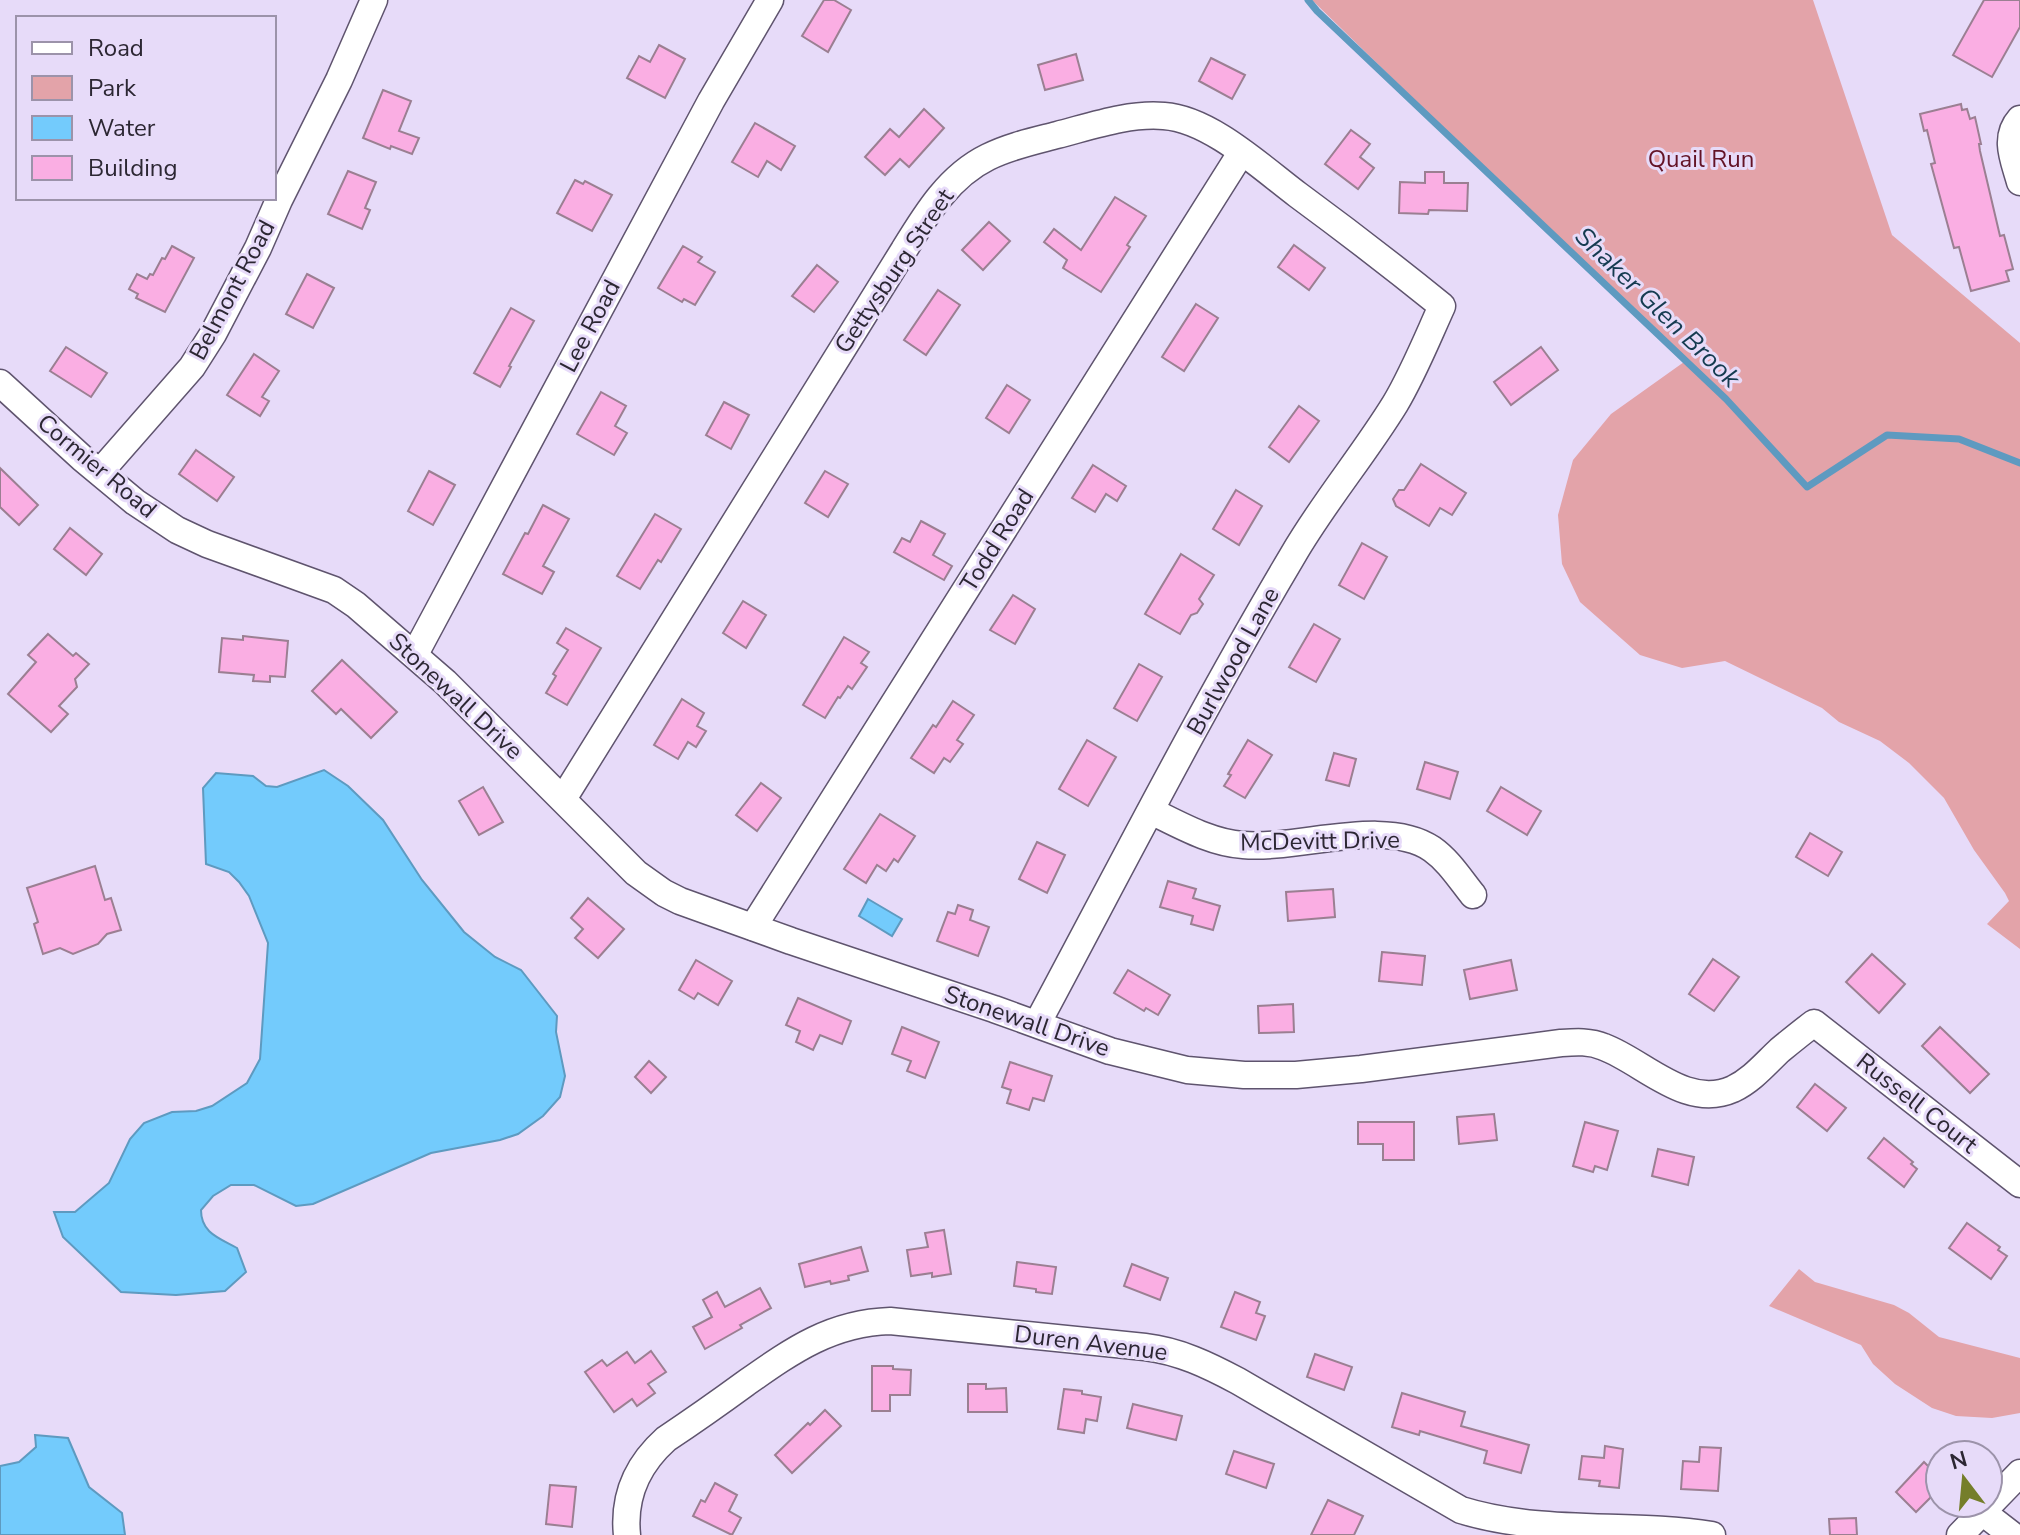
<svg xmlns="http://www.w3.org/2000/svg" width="2020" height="1535" font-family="'Nunito Sans',sans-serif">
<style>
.green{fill:#e3a3a9}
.water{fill:#73cbfc;stroke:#5e9ac0;stroke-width:2}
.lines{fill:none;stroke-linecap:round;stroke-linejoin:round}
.stream{stroke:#5e9ac0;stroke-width:7}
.building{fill:#faaee3;stroke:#9b7f92;stroke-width:2}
.minor-casing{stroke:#5f546e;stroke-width:29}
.minor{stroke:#fff;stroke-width:26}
.labels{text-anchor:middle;stroke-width:6;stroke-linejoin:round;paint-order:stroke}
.park-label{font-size:24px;fill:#631326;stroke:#e7dbf9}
.street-label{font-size:24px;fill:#2c2733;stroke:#e7dbf9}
.water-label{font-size:26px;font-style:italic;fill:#153b50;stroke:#e7dbf9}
</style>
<rect width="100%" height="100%" fill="#e7dbf9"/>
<g class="green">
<path d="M1312 0H1813L1892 235 2020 343V949L1987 924 2009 901 2005 893 1974 850 1944 798 1909 763 1880 741 1839 722 1822 708 1725 661 1682 668 1640 655 1580 602 1562 564 1558 515 1573 460 1611 414 1684 362Z"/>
<path d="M1799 1269 1815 1282 1894 1305 1909 1313 1939 1337 2020 1358V1413L1992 1418 1956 1416 1932 1408 1895 1384 1873 1364 1861 1345 1769 1306Z"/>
</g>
<g class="water">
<path d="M324 770 348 786 383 820 422 880 464 932 495 957 521 970 557 1016 556 1032 565 1076 560 1097 543 1116 518 1134 500 1140 431 1153 313 1204 296 1206 254 1185H231L213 1196 201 1210C201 1233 219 1238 237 1248L246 1272 225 1291 176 1295 121 1292 63 1237 54 1212H75L109 1183 130 1139 144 1123 172 1112 196 1111 212 1106 247 1083 260 1059 268 943 249 896 239 882 229 872 206 864 203 788 216 773 253 776 266 786 277 787Z"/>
<path d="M868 899 902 919 892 936 859 916Z"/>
<path d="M35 1435 68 1438 89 1487 122 1513 125 1535H0V1466L19 1462 36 1447Z"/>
</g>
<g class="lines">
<path class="stream" d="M1308 0 1317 11 1726 399 1807 487 1887 435 1959 439 2020 463"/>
</g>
<g class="building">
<path d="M824 0H834L851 10 828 52 802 36Z"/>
<path d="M1984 0H2020V27L1992 77 1953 55Z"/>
<path d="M659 45 685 59 665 98 627 78 639 56 650 62Z"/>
<path d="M1076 54 1083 80 1045 90 1038 65Z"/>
<path d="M1211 58 1245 75 1232 99 1199 81Z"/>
<path d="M383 90 411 101 399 131 419 138 412 154 391 146 390 149 363 138Z"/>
<path d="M1961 104 1962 110 1967 109 1970 119 1975 117 1981 144H1979L1980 151 2000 236 2004 235 2013 269 2006 271 2009 281 1971 291 1959 247 1954 248 1931 164 1935 163 1927 130 1924 131 1920 114Z"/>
<path d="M924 109 944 128 909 167 900 159 885 175 865 157 890 129 899 137Z"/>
<path d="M755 123 795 146 781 170 767 161 758 177 732 162Z"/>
<path d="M1351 130 1370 144 1360 157 1374 168 1358 189 1325 164Z"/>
<path d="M348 171 376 182 365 208 370 210 362 229 328 214Z"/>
<path d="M1425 172H1444V183H1468L1467 211 1429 210 1428 214 1399 213 1400 182 1425 183Z"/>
<path d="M575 180 583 184 585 181 612 195 592 231 557 213Z"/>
<path d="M1115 197 1146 216 1127 245 1130 247 1101 292 1063 268 1067 260 1044 242 1054 229 1081 250Z"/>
<path d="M989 222 1010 241 983 270 962 250Z"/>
<path d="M1294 245 1325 268 1309 290 1278 267Z"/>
<path d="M172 246 194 258 165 312 136 298 138 294 129 289 137 274 147 279 150 274 153 275 162 258 165 259Z"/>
<path d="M683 246 702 257 698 262 715 272 695 305 684 299 682 302 658 288Z"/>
<path d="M817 265 838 282 814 312 792 296Z"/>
<path d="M307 274 334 288 313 328 286 314Z"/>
<path d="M938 290 960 305 926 355 904 340Z"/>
<path d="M1196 304 1218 318 1184 371 1162 357Z"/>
<path d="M511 308 534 321 509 366 511 367 500 387 474 373Z"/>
<path d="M66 347 107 373 91 397 50 371Z"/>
<path d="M1541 347 1558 370 1511 405 1494 382Z"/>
<path d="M254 354 279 371 262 397 269 401 260 416 227 395Z"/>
<path d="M1007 385 1030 400 1009 433 986 418Z"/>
<path d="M601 392 626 406 615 426 627 433 614 455 577 434Z"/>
<path d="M724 402 749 415 731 449 706 435Z"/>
<path d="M1299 406 1319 421 1289 462 1269 447Z"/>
<path d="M196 450 234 477 217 501 179 474Z"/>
<path d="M1421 464 1466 493 1452 515 1440 508 1429 526 1396 506 1393 499 1399 490H1404Z"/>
<path d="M1093 465 1126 486 1117 501 1106 494 1095 512 1072 498Z"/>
<path d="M0 468 38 505 19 525 0 507Z"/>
<path d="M429 471 455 485 433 525 408 511Z"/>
<path d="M825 471 848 484 828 517 805 503Z"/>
<path d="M1236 490 1262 506 1239 545 1213 529Z"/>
<path d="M543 505 569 519 543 566 554 572 542 594 503 574 525 533 528 534Z"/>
<path d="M655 514 681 529 661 562 658 560 640 589 617 576Z"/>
<path d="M921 521 945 534 933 555 952 566 944 580 894 552 902 538 910 542Z"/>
<path d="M70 528 102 554 86 575 54 549Z"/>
<path d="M1362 543 1387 557 1364 599 1339 585Z"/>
<path d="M1181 554 1214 575 1199 599 1203 604 1197 613 1191 615 1180 634 1145 614Z"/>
<path d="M1013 595 1035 609 1015 644 990 630Z"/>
<path d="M743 601 766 615 746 648 723 633Z"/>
<path d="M1314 624 1340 639 1316 682 1289 667Z"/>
<path d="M566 628 601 648 567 705 546 693 556 676 553 674 568 650 557 643Z"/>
<path d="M48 634 73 656 76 653 89 664 75 679 77 687 59 706 68 714 51 732 8 694 36 662 28 655Z"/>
<path d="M243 636 288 641 285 677 270 676V682L253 681 254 675 219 672 222 638 243 640Z"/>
<path d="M844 637 869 652 861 663 867 667 852 689 848 686 840 698 838 697 825 718 803 705Z"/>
<path d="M342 660 397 712 371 738 341 709 336 714 312 691Z"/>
<path d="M1139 664 1162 677 1137 721 1114 708Z"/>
<path d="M682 699 704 713 697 726 706 731 696 747 688 742 678 759 654 745Z"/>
<path d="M953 701 974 715 957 740 963 744 950 762 944 758 934 773 911 758 933 725 936 727Z"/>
<path d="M1087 740 1116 757 1088 806 1059 789Z"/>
<path d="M1248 740 1272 755 1245 798 1224 786 1231 775 1228 774Z"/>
<path d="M1334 753 1356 759 1349 786 1326 780Z"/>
<path d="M1425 762 1458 772 1450 799 1417 789Z"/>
<path d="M761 783 781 798 757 831 736 815Z"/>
<path d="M483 787 503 822 479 835 459 801Z"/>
<path d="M1501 787 1541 811 1527 835 1487 811Z"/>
<path d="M880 814 915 836 898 862 894 859 886 871 877 865 866 883 844 869Z"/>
<path d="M1810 833 1842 852 1828 876 1796 857Z"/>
<path d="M1037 842 1065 855 1047 893 1019 879Z"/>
<path d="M95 866 105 900 111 898 121 930 107 934 98 944 73 954 60 948 43 954 34 924 38 922 27 888Z"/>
<path d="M1168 881 1196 889 1193 898 1220 906 1213 930 1191 924 1193 916 1160 907Z"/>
<path d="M1333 889 1335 917 1288 921 1286 892Z"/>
<path d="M588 898 624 929 598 958 575 938 583 929 571 918Z"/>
<path d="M958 905 973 910 970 920 989 927 978 956 937 941 948 912 955 914Z"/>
<path d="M1382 952 1425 956 1422 985 1379 981Z"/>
<path d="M1872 954 1905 984 1879 1013 1846 982Z"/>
<path d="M1713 959 1739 977 1714 1011 1689 994Z"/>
<path d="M696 960 732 981 718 1005 698 993 694 999 679 990Z"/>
<path d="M1511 960 1517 990 1470 999 1464 970Z"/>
<path d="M1128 970 1170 995 1158 1015 1146 1008 1144 1011 1114 993Z"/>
<path d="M798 998 851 1021 842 1044 820 1035 813 1050 796 1042 800 1031 786 1025Z"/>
<path d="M1293 1004 1294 1032 1259 1033 1258 1006Z"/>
<path d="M902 1027 939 1042 925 1078 907 1071 911 1061 892 1054Z"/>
<path d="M1940 1027 1989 1074 1970 1093 1922 1046Z"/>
<path d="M649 1061 666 1077 651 1093 635 1077Z"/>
<path d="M1010 1062 1052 1076 1044 1101 1033 1098 1029 1110 1007 1103 1011 1090 1002 1087Z"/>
<path d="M1815 1084 1846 1108 1827 1131 1797 1107Z"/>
<path d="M1494 1114 1497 1140 1459 1144 1457 1117Z"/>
<path d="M1358 1122H1414V1160H1383V1144H1358Z"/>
<path d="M1585 1122 1618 1131 1607 1170 1595 1166 1593 1172 1573 1166Z"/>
<path d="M1884 1138 1913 1162 1911 1164 1917 1169 1904 1187 1868 1158Z"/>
<path d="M1658 1149 1694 1157 1688 1185 1652 1176Z"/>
<path d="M1967 1223 2000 1247 1998 1250 2007 1256 1991 1279 1949 1248Z"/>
<path d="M944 1230 951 1274 932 1277V1273L911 1276 907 1250 928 1247 925 1233Z"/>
<path d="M861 1247 868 1271 848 1276 849 1280 831 1284 830 1281 805 1287 799 1264Z"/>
<path d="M1017 1262 1056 1267 1052 1294 1036 1292V1289L1014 1286Z"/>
<path d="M1132 1264 1168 1278 1160 1300 1124 1286Z"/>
<path d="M760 1288 771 1308 740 1325 742 1328 705 1349 693 1327 712 1317 703 1300 717 1292 725 1307Z"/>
<path d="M1235 1292 1260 1302 1256 1313 1265 1316 1256 1340 1221 1327Z"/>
<path d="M651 1351 666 1372 648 1384 655 1393 637 1406 632 1399 614 1412 585 1372 602 1360 607 1366 627 1352 635 1363Z"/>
<path d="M1315 1354 1352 1367 1344 1390 1307 1377Z"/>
<path d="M872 1366H893V1369L911 1370 910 1395H890V1411H872Z"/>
<path d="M968 1384H986V1389L1006 1388 1007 1412H968Z"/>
<path d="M1064 1389 1082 1391V1394L1101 1397 1097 1421 1086 1419 1084 1433 1058 1429Z"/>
<path d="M1402 1393 1465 1412 1461 1426 1529 1445 1521 1473 1484 1463 1487 1451 1420 1431 1419 1435 1392 1427Z"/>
<path d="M1133 1404 1182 1416 1176 1440 1127 1428Z"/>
<path d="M825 1410 841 1426 792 1473 775 1455 808 1423 810 1425Z"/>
<path d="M1605 1446 1623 1449 1619 1488 1599 1486 1600 1481 1579 1479 1582 1456 1604 1458Z"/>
<path d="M1700 1447 1721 1448 1718 1491 1681 1489 1683 1461 1699 1462Z"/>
<path d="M1234 1451 1274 1464 1266 1488 1226 1474Z"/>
<path d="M1924 1462 1940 1478V1488L1916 1512 1896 1492Z"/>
<path d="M715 1483 737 1495 729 1511 741 1518 732 1535 693 1516 701 1500 705 1502Z"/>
<path d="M550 1485 576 1487 572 1527 546 1524Z"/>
<path d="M1328 1500 1363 1516 1354 1535H1311Z"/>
<path d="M1856 1518 1857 1535H1830L1829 1519Z"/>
</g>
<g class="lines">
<g class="minor-casing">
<g id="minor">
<path d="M2020 119C2003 138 2014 160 2020 182"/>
<path d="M0 383 82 458 135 502 177 530 207 544 334 590 356 605 445 682 636 873 664 893 680 901 791 941 994 1009 1110 1051 1187 1070 1244 1075H1296L1361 1069 1561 1043C1576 1042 1590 1041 1604 1047 1644 1062 1686 1110 1733 1089 1752 1080 1765 1064 1780 1050 1791 1041 1802 1032 1814 1023L2020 1184"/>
<path d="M100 472 192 367 213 334 258 248 279 200 339 80 374 0"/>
<path d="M415 654 711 101 770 0"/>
<path d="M563 799 904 250C926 214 949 176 988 157 1010 146 1034 141 1057 135 1092 126 1128 113 1164 116 1210 119 1262 168 1298 195 1347 231 1395 268 1442 306 1427 339 1413 374 1395 404 1363 456 1323 503 1293 555 1202 708 1121 867 1037 1024"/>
<path d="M1151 811C1180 825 1211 843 1243 845 1298 850 1385 817 1432 849 1449 861 1460 879 1473 895"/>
<path d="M753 927 1241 153"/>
<path d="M1981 1511 2012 1535"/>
<path d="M627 1535C623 1496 637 1465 666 1439 693 1421 720 1402 746 1383 793 1350 831 1323 890 1321L1145 1347C1179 1351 1208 1365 1238 1381L1461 1510C1541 1535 1629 1522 1712 1535"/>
<path d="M1960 1535 2020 1473"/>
</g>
</g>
<use href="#minor" class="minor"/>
</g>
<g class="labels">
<g class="park-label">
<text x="1701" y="167">Quail Run</text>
</g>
<g class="street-label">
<text transform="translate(894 271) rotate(-56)" y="8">Gettysburg Street</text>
<text transform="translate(232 290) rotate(-62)" y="8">Belmont Road</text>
<text transform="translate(590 326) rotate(-62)" y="8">Lee Road</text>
<text transform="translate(97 466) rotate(40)" y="8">Cormier Road</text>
<text transform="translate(997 540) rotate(-58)" y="8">Todd Road</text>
<text transform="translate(1233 661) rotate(-61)" y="8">Burlwood Lane</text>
<text transform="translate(456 696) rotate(43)" y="8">Stonewall Drive</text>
<text transform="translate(1320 841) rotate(-1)" y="8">McDevitt Drive</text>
<text transform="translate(1027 1021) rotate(19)" y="8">Stonewall Drive</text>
<text transform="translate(1917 1103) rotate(38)" y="8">Russell Court</text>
<text transform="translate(1091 1343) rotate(7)" y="8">Duren Avenue</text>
</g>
<g class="water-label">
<text transform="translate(1658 307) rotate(44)" y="9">Shaker Glen Brook</text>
</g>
</g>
<rect x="16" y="16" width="260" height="184" fill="#e7dbf9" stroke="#9c93aa" stroke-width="2"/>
<rect x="32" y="42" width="40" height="12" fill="#ffffff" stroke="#9c93aa" stroke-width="2"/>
<text x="88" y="56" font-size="24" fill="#2c2733">Road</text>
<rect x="32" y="76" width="40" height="24" fill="#e3a3a9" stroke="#9c93aa" stroke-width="2"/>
<text x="88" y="96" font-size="24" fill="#2c2733">Park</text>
<rect x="32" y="116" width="40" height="24" fill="#73cbfc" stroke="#9c93aa" stroke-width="2"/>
<text x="88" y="136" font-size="24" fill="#2c2733">Water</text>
<rect x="32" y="156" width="40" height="24" fill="#faaee3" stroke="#9c93aa" stroke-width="2"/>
<text x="88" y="176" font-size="24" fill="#2c2733">Building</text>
<g transform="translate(1964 1479) rotate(344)"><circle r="38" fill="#e7dbf9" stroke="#9c93aa" stroke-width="2"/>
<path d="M0-6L14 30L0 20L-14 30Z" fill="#757e2a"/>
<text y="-12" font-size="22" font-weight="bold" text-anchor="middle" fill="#2c2733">N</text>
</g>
</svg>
